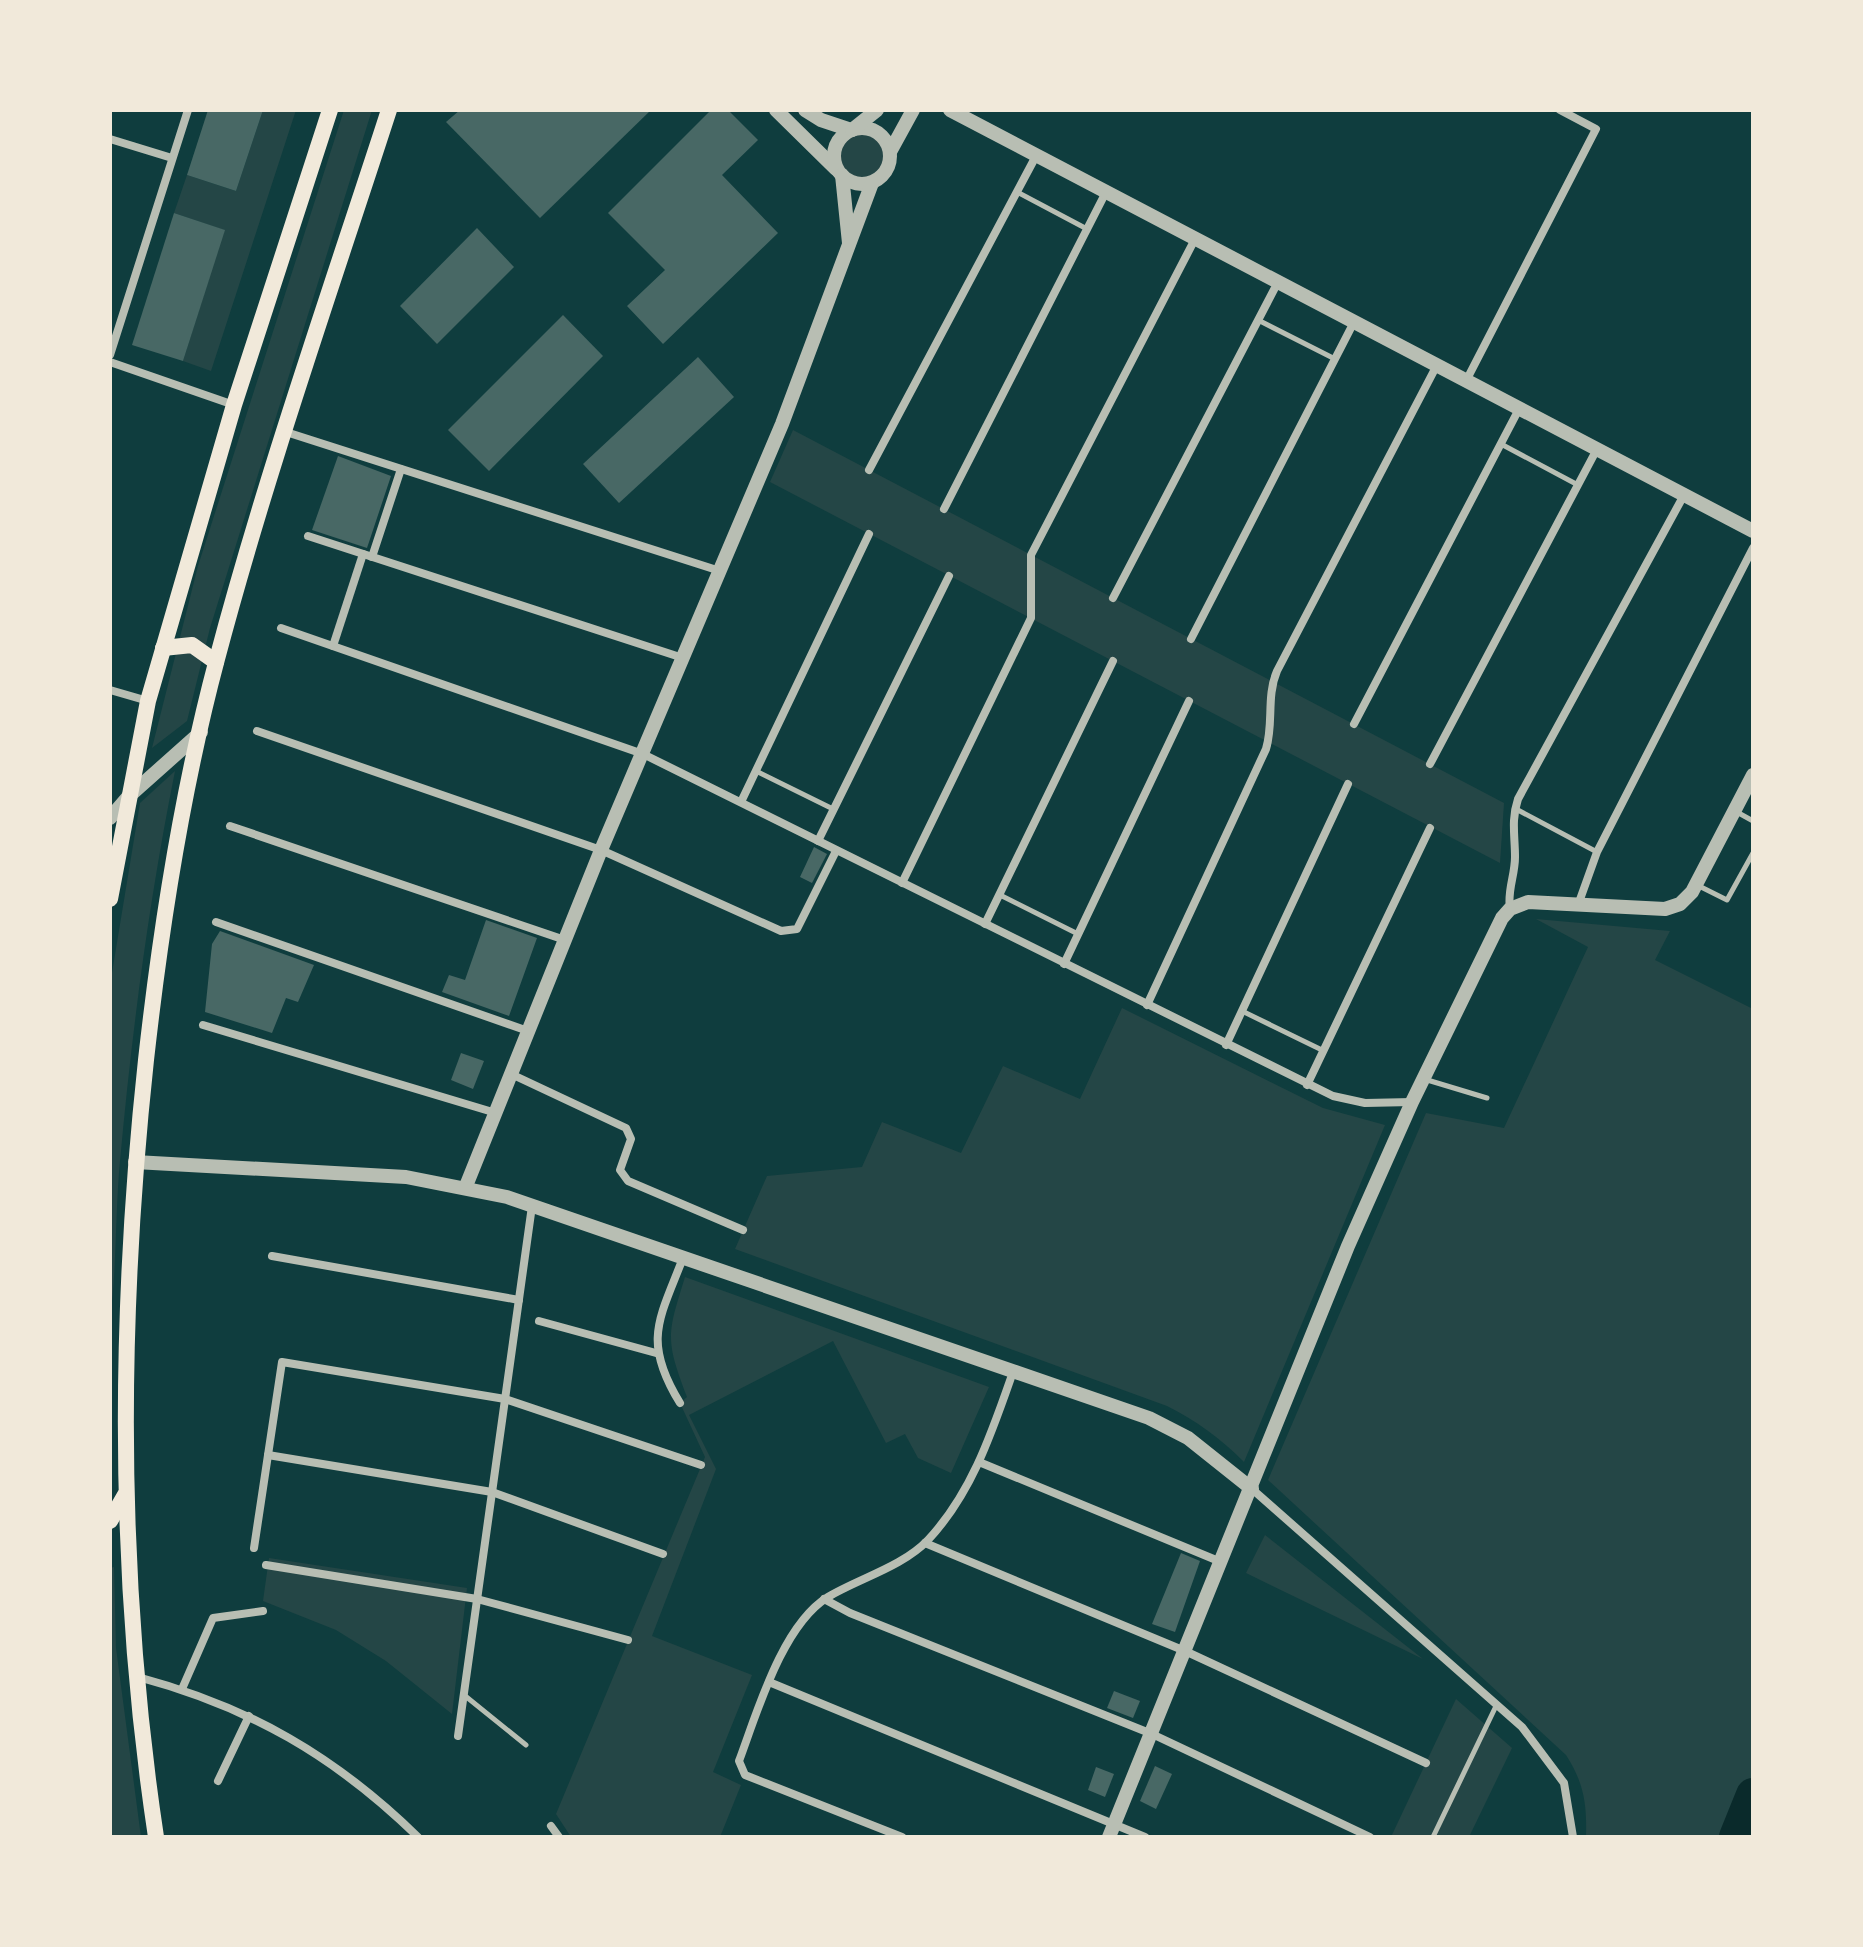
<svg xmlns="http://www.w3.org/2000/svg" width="1863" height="1947" font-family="'Public Sans',sans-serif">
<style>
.green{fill:#244646}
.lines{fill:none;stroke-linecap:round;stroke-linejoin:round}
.river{stroke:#0a2a2b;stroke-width:34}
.building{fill:#486865}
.service{stroke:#b8beb3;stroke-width:5}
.minor{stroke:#b8beb3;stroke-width:8}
.tertiary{stroke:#b8beb3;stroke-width:14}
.primary{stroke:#f1e9da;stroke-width:16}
</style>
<rect width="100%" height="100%" fill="#0f3d3e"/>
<g class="green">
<path d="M263 110H296L211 371 183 361 224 230 174 213 187 175 236 191Z"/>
<path d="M344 110H372L210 628 187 721 152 748 198 566Z"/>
<circle cx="863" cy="156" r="28"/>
<path d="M793 430 1504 803 1500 863 770 482Z"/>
<path d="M175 771C149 901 132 1030 120 1161 115 1214 117 1267 110 1319V985L140 803Z"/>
<path d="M1536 919 1670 931 1655 960 1753 1009V1837H1586C1587 1804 1584 1783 1566 1755L1268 1480 1426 1113 1504 1128 1588 947Z"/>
<path d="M1122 1008 1323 1108 1385 1125 1244 1462C1220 1438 1197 1421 1167 1406L735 1249 767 1176 862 1167 882 1122 961 1153 1003 1066 1080 1099Z"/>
<path d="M685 1277 989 1387 951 1473 918 1458 905 1434 886 1443 833 1341 689 1415 716 1469 652 1636 752 1675 713 1772 741 1785 720 1837H571L556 1814 705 1457 680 1403 687 1397C665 1339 667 1335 685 1277Z"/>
<path d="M1265 1535 1423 1659 1246 1573Z"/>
<path d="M269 1558 467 1588 452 1714 386 1661 336 1630 263 1601Z"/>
<path d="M114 1567 116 1648 141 1837H111L110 1834V1568Z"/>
<path d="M1456 1699 1512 1748 1469 1837H1391Z"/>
</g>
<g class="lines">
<path class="river" d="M1736 1837 1753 1795"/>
</g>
<g class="building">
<path d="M208 110H263L236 191 187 175Z"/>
<path d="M460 110H651L540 218 446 122Z"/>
<path d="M711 110H728L758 140 722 175 778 233 663 344 627 306 665 270 608 213Z"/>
<path d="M174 213 225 230 183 361 132 345Z"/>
<path d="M477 228 514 267 437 344 400 306Z"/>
<path d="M563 315 603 356 489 471 448 430Z"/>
<path d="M698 357 734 397 619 503 583 464Z"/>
<path d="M338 456 391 476 367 548 312 530Z"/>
<path d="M814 847 827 854 812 883 800 877Z"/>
<path d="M486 920 537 938 509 1016 442 992 449 975 465 980Z"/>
<path d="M220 931 314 965 298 1002 286 998 272 1033 205 1012 212 944Z"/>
<path d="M461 1053 484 1061 473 1089 451 1080Z"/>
<path d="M1181 1553 1200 1561 1175 1632 1152 1624Z"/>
<path d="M1114 1691 1140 1701 1133 1718 1107 1708Z"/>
<path d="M1155 1766 1172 1774 1156 1809 1140 1801Z"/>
<path d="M1096 1767 1114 1774 1105 1797 1088 1790Z"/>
</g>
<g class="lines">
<g class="service">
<path d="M1017 192 1087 229"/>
<path d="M1258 320 1335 359"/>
<path d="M1501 444 1578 485"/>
<path d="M756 771 833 809"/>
<path d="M1516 809 1597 852"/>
<path d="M1735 811 1753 821"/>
<path d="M1697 885 1727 900 1753 853"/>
<path d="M1000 895 1078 934"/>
<path d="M1242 1011 1324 1051"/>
<path d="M1424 1079 1487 1098"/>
<path d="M464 1695 526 1745"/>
<path d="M1433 1837 1497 1704"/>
</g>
<g class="minor">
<path d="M110 139 172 158"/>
<path d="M110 355 188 110"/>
<path d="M110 362 234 405"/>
<path d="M1466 381 1596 129 1560 110"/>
<path d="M286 432 720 571"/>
<path d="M869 470 1036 156"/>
<path d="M944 509 1106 192"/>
<path d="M308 536 683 658"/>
<path d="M372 557 401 469"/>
<path d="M1113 598 1278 282"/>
<path d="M281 628 643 754 1333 1096 1365 1103 1412 1102"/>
<path d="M1191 639 1354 322"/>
<path d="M333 646 363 554"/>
<path d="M110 690 148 701"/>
<path d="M1354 724 1519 409"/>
<path d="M257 731 601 850 781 931 797 929 836 851"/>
<path d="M1430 764 1597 449"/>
<path d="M741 802 869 534"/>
<path d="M230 826 565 940"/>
<path d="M818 841 949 576"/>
<path d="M902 883 1031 618V555L1195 239"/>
<path d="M1578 905 1597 852 1753 548"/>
<path d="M1510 909C1507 890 1515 876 1515 857 1515 836 1511 820 1518 799L1684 495"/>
<path d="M216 922 528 1031"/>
<path d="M985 924 1113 661"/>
<path d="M1064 964 1189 701"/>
<path d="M1147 1005 1266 749C1274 723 1266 697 1277 671L1437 365"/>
<path d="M203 1025 496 1113"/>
<path d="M1226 1045 1348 784"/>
<path d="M511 1074 626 1128 631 1139 620 1170 628 1181 743 1230"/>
<path d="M1307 1085 1430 828"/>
<path d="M272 1256 519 1300"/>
<path d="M539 1321 656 1353"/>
<path d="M680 1403C642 1341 659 1320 683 1258"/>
<path d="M268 1455 492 1492 663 1554"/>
<path d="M979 1462 1221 1562"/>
<path d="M1252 1489 1522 1727 1564 1783 1573 1837"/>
<path d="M925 1543 1185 1651 1426 1763"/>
<path d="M254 1548 282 1362 505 1399 701 1465"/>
<path d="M266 1565 477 1599 628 1640"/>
<path d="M824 1599 850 1613 1152 1734 1370 1837"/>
<path d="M138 1677C250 1707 335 1756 418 1837"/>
<path d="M769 1682 1145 1837"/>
<path d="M182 1689 213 1618 263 1611"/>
<path d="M458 1736 532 1206"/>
<path d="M218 1781 249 1716"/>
<path d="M551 1826 559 1837"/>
<path d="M902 1837 745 1775 739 1761C757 1713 782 1625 828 1597 860 1578 902 1567 928 1540 972 1493 992 1432 1013 1372"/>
</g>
<g class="tertiary">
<path d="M776 110 836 169"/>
<path d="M805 110 821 120 851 130"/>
<path d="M950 110 1753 531"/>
<circle cx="862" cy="156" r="28"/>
<path d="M852 130 877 110"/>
<path d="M890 152 913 110"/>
<path d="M842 175 849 243"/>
<path d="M110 818 128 797 201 732"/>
<path d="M135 1162 406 1177 507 1197 1149 1418 1188 1438 1252 1489"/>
<path d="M466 1186 601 850 782 424 872 183"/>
<path d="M1109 1837 1348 1246 1412 1102 1502 918 1510 909 1528 902 1665 909 1680 904 1692 892 1753 775"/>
</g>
<g class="primary">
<path d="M163 648 192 645 216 662"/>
<path d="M110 899 148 701 234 405 330 110"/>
<path d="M110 1521 125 1495"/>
<path d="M156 1837C117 1579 118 1319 146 1060 161 925 182 790 217 659 266 474 330 292 389 110"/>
</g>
</g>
<rect width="1863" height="1947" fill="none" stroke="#f1e9da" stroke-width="224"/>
</svg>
